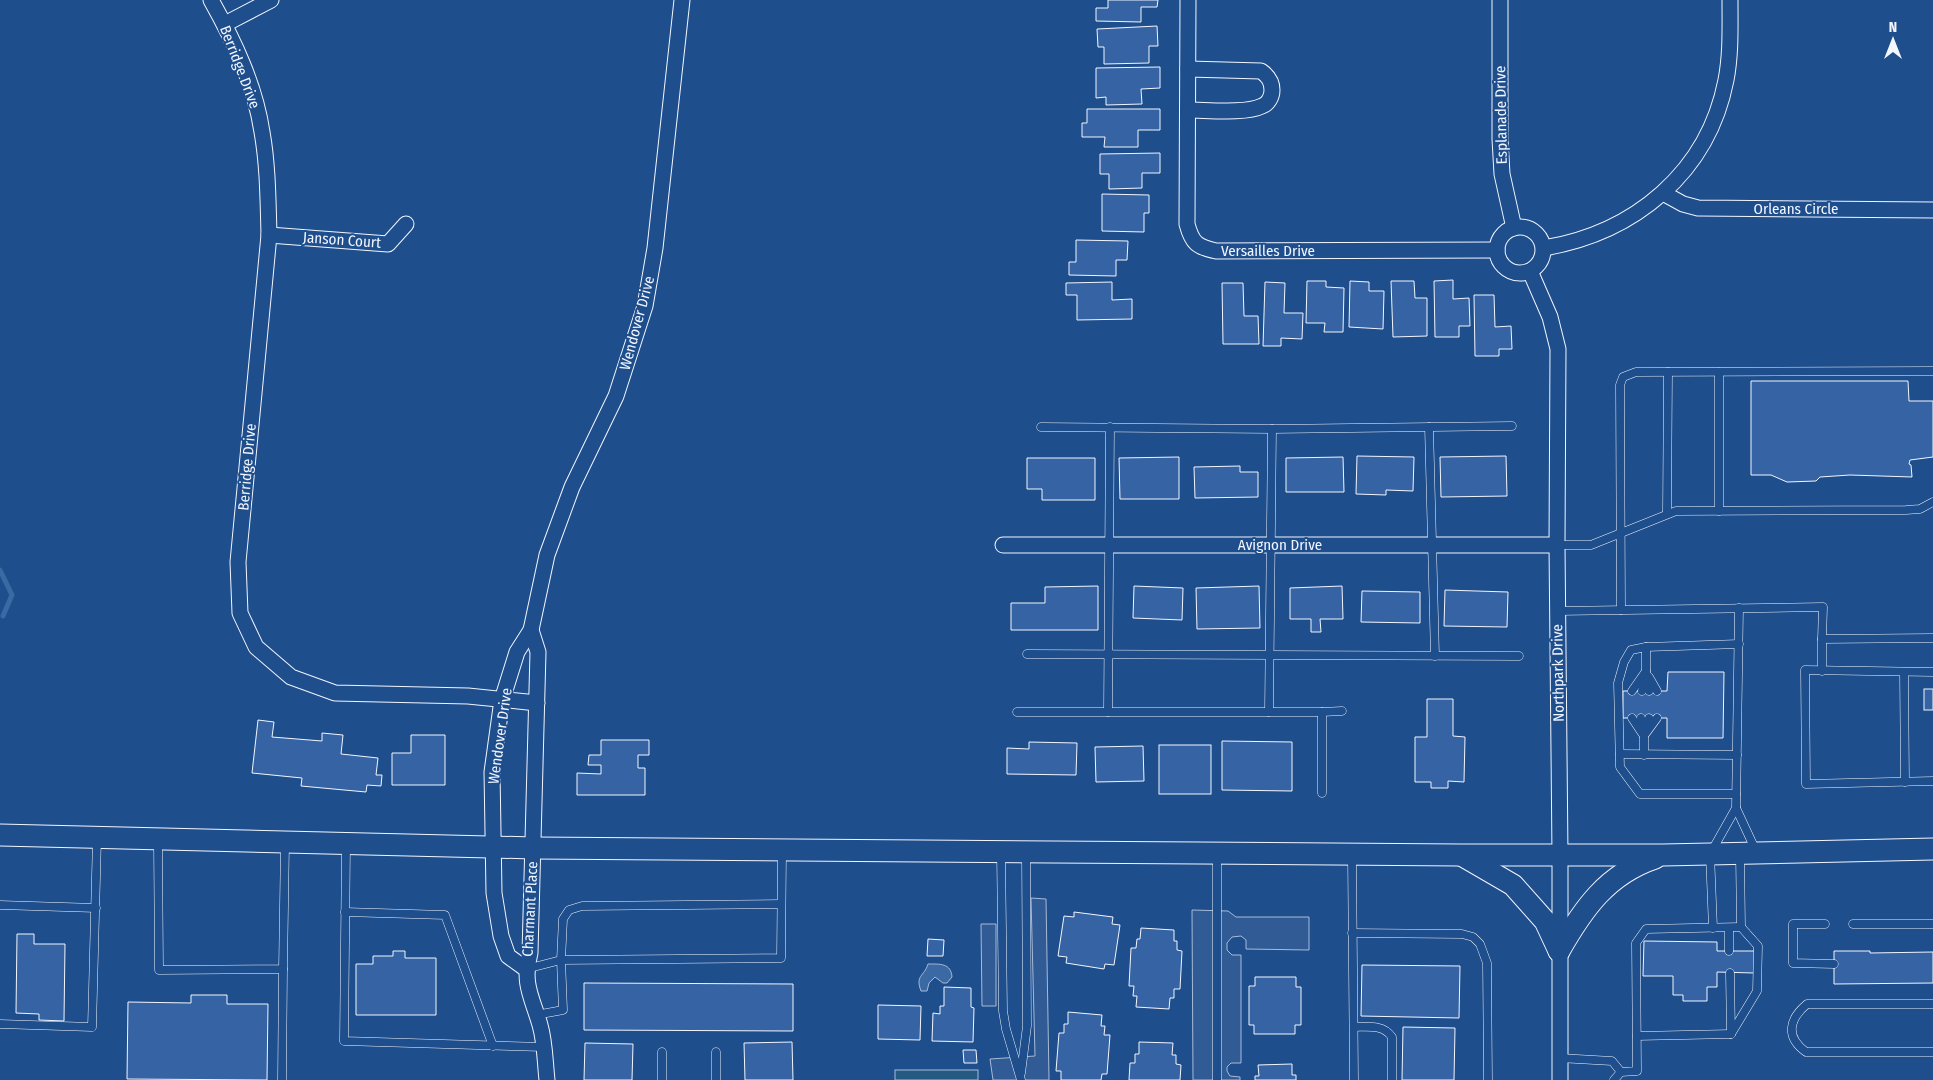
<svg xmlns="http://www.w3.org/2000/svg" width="1933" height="1080" font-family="'Fira Sans Condensed',sans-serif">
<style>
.green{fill:#245a82;stroke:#a8bbd7}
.parking{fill:#305b95;stroke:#a8bbd7}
.water{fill:#3b69a3;stroke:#a8bbd7}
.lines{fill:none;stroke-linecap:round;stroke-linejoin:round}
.stream{stroke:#3b69a3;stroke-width:5}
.building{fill:#3563a3;stroke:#f2f6ff}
.lane-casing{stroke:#f2f6ff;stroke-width:9}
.street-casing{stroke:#f2f6ff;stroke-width:17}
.secondary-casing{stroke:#f2f6ff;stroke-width:23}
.lane{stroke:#1f4e8c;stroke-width:8}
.street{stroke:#1f4e8c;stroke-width:15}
.secondary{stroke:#1f4e8c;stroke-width:21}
.labels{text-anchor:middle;stroke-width:4;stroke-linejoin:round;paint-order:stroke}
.street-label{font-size:15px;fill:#f2f6ff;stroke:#1f4e8c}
</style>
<rect width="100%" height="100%" fill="#1f4e8c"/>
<rect class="green" x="895" y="1070" width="83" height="10"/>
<g class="parking">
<path d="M1031 898 1046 899 1049 1080H993L990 1059 1035 1056Z"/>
<path d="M1192 910 1228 911 1236 917H1309V950L1246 949V940L1241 936 1232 937 1227 943V950L1232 955H1241V1063H1231L1227 1067V1071L1230 1076 1240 1077V1080H1193Z"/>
<path d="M981 924H996V1006H982Z"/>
</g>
<path class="water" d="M928 964C940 964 951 963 952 977L947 983H943L935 977 929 983 927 991H921C915 975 924 977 928 964Z"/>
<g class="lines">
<path class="stream" d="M0 570 12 595 3 616"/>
</g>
<g class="building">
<path d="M1108 0H1158L1157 7H1141V22L1096 21V8H1108Z"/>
<path d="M1157 26 1158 46H1149V63L1104 64V47H1098L1097 29Z"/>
<path d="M1160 67V88L1141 89 1142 104 1106 105V97L1096 98V68Z"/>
<path d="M1087 109H1160V130H1138V147H1104L1105 137H1082V123H1087Z"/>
<path d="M1160 153V173H1142V188L1109 189V174H1100V154Z"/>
<path d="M1102 194 1149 195V213H1144V232L1102 231Z"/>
<path d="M1076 240 1128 241 1127 260H1116V276L1069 275V262H1076Z"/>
<path d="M1453 280V299L1469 298 1470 326H1459V337H1435L1434 281Z"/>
<path d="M1307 281H1326V287L1344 288 1343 332H1324L1325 323H1306Z"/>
<path d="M1350 281 1369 282V291H1384L1383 329 1349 327Z"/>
<path d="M1391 281H1414L1415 298H1427V336L1393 337Z"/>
<path d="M1112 282V300L1132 299V319L1077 320V295H1066V283Z"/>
<path d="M1265 282 1285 283 1284 313H1303L1302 339 1281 338V346H1263Z"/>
<path d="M1222 283H1243L1244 316H1258L1259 344H1223Z"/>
<path d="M1474 295H1494L1495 327 1511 326 1512 349H1499V356H1475Z"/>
<path d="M1751 381H1908L1909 401H1933V457L1910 460 1909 464 1911 465 1912 477 1850 475 1820 477 1816 481 1787 482 1771 475H1751Z"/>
<path d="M1357 456 1414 457 1413 491 1386 490V495L1356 494Z"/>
<path d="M1506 456 1507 496 1441 497 1440 457Z"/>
<path d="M1179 457V499H1120L1119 458Z"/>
<path d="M1343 457 1344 492H1286V458Z"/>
<path d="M1027 458H1095V500H1042V489H1027Z"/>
<path d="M1240 466V472H1258V497L1195 498 1194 467Z"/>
<path d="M1098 586V630H1011V603H1045V587Z"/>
<path d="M1134 586 1183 588 1182 620 1133 618Z"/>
<path d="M1259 586 1260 628 1197 629 1196 588Z"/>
<path d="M1342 586 1343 619H1320L1321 632H1311V619H1290V588Z"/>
<path d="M1445 590 1508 592 1507 627 1444 626Z"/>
<path d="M1362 591 1420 592V623L1361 622Z"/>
<path d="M1668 672H1724L1723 738H1667V718H1623V691H1667Z"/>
<rect x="1924" y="689" width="9" height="21"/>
<path d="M1427 699H1453V736L1465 737 1464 782 1448 781V788H1431V782H1415V737H1427Z"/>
<path d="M258 720 274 722 272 737 322 741V733L343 735 341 754 378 758 376 775H382L381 786 367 785 366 792 301 786 302 778 252 773Z"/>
<path d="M411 735H445V785H392V753H411Z"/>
<path d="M601 740H649V755H638V768H645V795H577V773L601 774V765H588L589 755H601Z"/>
<path d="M1222 741 1292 742V791L1222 790Z"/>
<path d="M1029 742 1077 743 1076 775 1007 774V748L1029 749Z"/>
<rect x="1159" y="745" width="52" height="49"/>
<path d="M1143 746 1144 781 1096 782 1095 747Z"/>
<path d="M1074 912 1113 917 1112 924 1120 925 1114 965 1105 964 1104 969 1066 963 1067 957 1058 956 1064 916 1074 917Z"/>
<path d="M1141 928 1174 930V941H1177V950L1182 951 1180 989H1174V998H1170L1169 1009 1136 1007 1137 996H1133L1134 986H1129L1131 948H1136L1137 939H1140Z"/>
<path d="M17 934H34V944H65L64 1021 39 1020V1014L16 1013Z"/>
<path d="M928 939 944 940 943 956H927Z"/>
<path d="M1644 941 1717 942V951H1755L1754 973 1717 972V987H1707V1001H1683V995H1673V976H1643Z"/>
<path d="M393 951H405V958H436V1015H356V964H373V956H393Z"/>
<path d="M1834 951H1870V953L1933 952V983L1834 984Z"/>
<path d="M1362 965 1460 966 1459 1018 1361 1016Z"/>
<path d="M1255 977H1296V987H1301V1025H1295V1034H1254V1025H1249V986H1255Z"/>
<path d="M584 983 793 984V1031L584 1030Z"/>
<path d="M944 987 971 988V1007L974 1008 973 1042 932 1041 933 1013 940 1014V1006H944Z"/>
<path d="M191 995H227V1004H268L267 1080 127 1079 128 1002 191 1003Z"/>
<path d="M878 1005 921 1006 920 1040 878 1039Z"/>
<path d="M1068 1012 1102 1015 1101 1026H1105L1104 1035H1110L1107 1074H1102L1101 1080H1061V1071H1056L1059 1033H1064V1024H1068Z"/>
<path d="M1403 1027 1455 1028 1454 1080H1402Z"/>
<path d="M792 1042 793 1080H745L744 1043Z"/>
<path d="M1139 1042 1173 1043 1172 1055H1176V1064L1181 1065 1180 1080H1129L1130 1063H1135V1054H1139Z"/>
<path d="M585 1043 633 1044 632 1080H584Z"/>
<path d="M963 1050H976L977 1063H964Z"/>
<path d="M1292 1064V1075H1296V1080H1255V1076H1259L1258 1065Z"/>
</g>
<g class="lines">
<g class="lane-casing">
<g id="lane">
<path d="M1719 372V511"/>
<path d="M1041 427 1272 429 1512 426"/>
<path d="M1429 427 1435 656"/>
<path d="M1667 514 1668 372"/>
<path d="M1557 545H1591L1676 511 1906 510 1920 509 1933 502"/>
<path d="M1621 610 1620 385 1623 377 1636 372 1933 371"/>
<path d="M1558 611 1823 607 1822 639 1933 638"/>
<path d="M1646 647V671L1649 691"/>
<path d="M1027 654 1519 656"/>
<path d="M1822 671V639"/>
<path d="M1904 672 1905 782"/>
<path d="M1933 672 1805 670 1806 784 1933 781"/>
<path d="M1649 677 1657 691"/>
<path d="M1632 691 1646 671"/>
<path d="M1642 691 1645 677"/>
<path d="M1017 712H1322V793"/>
<path d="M1108 712 1110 427"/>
<path d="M1269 712 1272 429"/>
<path d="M1322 712 1342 711"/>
<path d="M1632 718 1644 736"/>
<path d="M1641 718 1643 732"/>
<path d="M1646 733 1657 718"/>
<path d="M1620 754 1737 755"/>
<path d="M1644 755V736L1649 718"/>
<path d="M1736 794H1640L1620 767 1618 683 1624 662 1631 650 1646 647 1739 644"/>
<path d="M1736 808 1756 851"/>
<path d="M158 841 159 970 283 969 285 843"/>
<path d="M346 845 344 1041 543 1047"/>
<path d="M1001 852 1003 1011 1006 1029 1021 1080"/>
<path d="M1352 856 1354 1080"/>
<path d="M0 905 96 908"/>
<path d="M345 912 445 915 493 1046"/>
<path d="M1825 924H1793V963L1834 964"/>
<path d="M1853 924H1933"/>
<path d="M1713 928 1710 854 1736 808 1739 608"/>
<path d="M1729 928V951"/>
<path d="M1352 933 1462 934 1473 937 1480 944 1487 963 1488 1080"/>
<path d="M526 969 561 960 781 958 782 852"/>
<path d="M1730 973 1731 1034"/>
<path d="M1933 1004H1807C1789 1019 1785 1037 1806 1052H1933"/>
<path d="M536 1015 563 1010 561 960 563 919 569 910 582 906 781 904"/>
<path d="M0 1024 92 1027 97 839"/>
<path d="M1354 1027C1367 1027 1383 1024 1392 1037V1080"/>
<path d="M1731 1034 1757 991 1758 946 1741 927 1740 855"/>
<path d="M1637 1036 1731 1034"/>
<path d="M662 1052V1080"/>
<path d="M716 1052V1080"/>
<path d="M1559 1058 1612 1061 1621 1072"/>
<path d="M1021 1073 1027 1026 1026 853"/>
<path d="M282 1080 283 969"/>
<path d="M1217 1080V855"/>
<path d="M1614 1080 1621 1072 1637 1071 1636 943 1646 929 1741 927"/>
</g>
</g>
<g class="street-casing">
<g id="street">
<path d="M211 0C234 41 255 85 262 132 268 166 268 201 269 235L238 562 240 613 256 647 291 677 335 693 468 696 537 703"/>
<path d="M1188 0 1187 224C1192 243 1197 247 1216 251L1497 250"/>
<path d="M1500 0V139L1502 174 1514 228"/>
<path d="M225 24 271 0"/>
<path d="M1188 69 1261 71C1268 76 1272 81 1272 90 1272 97 1268 104 1262 106 1246 114 1207 110 1188 110"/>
<path d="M1663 193 1683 204 1698 208 1933 210"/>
<circle cx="1520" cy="250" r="23"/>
<path d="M269 235 388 244 406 224"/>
<path d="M1544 248C1634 233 1708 173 1726 80 1731 54 1730 27 1730 0"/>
<path d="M1530 271 1550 317 1558 349 1557 545 1560 855V1080"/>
<path d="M1003 545H1557"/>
<path d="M531 630 538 652 530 953C522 984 532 997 540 1025 545 1042 545 1062 547 1080"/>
<path d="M526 969 508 956 501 936 494 893 492 772 502 700 517 652 531 630 547 555 572 487 616 396 645 306 655 248 682 0"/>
</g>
</g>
<g class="secondary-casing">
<g id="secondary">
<path d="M0 835 534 848 1460 855H1663L1933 849"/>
<path d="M1463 856 1513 885 1545 921 1559 951"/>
<path d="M1559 951C1583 909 1607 874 1655 858"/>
</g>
</g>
<use href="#lane" class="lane"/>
<use href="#street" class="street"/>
<use href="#secondary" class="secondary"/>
</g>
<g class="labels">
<g class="street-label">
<text transform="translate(240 67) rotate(69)" y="5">Berridge Drive</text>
<text transform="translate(1501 115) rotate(-91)" y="5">Esplanade Drive</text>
<text x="1796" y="214">Orleans Circle</text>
<text transform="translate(342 240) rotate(4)" y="5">Janson Court</text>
<text x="1268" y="256">Versailles Drive</text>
<text transform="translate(637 323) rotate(-75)" y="5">Wendover Drive</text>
<text transform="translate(247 467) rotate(-85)" y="5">Berridge Drive</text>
<text x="1280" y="550">Avignon Drive</text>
<text transform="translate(1558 673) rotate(-91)" y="5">Northpark Drive</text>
<text transform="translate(500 736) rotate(-82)" y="5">Wendover Drive</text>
<text transform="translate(530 909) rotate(-87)" y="5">Charmant Place</text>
</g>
</g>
<g transform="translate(1893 40)" stroke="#1f4e8c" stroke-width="4" paint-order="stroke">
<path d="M0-4L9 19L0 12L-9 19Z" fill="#f2f6ff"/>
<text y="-8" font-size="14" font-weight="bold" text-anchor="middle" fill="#f2f6ff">N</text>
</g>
</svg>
